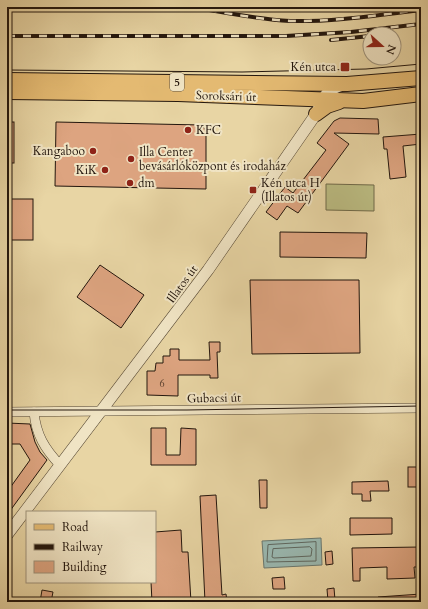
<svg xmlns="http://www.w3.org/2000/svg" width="428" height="609" font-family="Cardo,serif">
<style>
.green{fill:#bbbc82;stroke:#6f6948}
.water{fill:#99b7af;stroke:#6a776e}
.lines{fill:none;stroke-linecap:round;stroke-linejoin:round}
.shore{stroke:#5e665e;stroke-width:1}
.building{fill:#dda480;stroke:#23160d}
.minor-casing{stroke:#544633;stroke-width:10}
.tertiary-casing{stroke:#544633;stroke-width:12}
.primary-casing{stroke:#23160d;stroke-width:16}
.minor{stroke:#f0e4c4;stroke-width:9}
.tertiary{stroke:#f0e4c4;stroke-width:11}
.primary{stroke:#e4ba72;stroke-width:14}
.tram{stroke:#23160d;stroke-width:1}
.rail-casing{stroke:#23160d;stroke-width:4}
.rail{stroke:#f0e4c4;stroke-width:2.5;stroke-dasharray:8;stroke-linecap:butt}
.poi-dot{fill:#8f2418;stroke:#f0e4c4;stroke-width:1.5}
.labels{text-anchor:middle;stroke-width:4;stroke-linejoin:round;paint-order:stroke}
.number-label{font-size:10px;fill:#523a2a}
.shield{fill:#f0e4c4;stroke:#605444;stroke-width:1}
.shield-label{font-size:11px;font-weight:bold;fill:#23160d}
.poi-label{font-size:12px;fill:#23160d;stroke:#f0e4c4;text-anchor:start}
.street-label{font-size:12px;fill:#23160d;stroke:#f0e4c4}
</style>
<rect width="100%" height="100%" fill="#e8d5a4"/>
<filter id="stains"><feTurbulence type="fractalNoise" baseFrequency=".005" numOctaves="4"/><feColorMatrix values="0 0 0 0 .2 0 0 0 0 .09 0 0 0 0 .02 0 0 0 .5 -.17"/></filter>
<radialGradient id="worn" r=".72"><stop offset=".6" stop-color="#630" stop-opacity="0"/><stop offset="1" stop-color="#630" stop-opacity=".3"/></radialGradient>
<path class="green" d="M326 184 374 185V211L326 210Z"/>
<path class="water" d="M321 538 322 565 264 568 262 541Z"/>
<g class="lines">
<g class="shore">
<path d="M316 542V561L267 562 268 545Z"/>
<path d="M310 547 312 549 311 556 274 558 272 557 273 549Z"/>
</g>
</g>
<g class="building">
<path d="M340 118 378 119 379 134 334 133 349 144 298 213 287 206 277 220 266 212 285 187 293 193 326 150 317 143 334 121Z"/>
<rect x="7" y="122" width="7" height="41"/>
<path d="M56 122 202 125 206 131V189L55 186Z"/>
<path d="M421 134V144L403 146 406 177 390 179 387 149H384L383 137Z"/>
<rect x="7" y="199" width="26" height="41"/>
<path d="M280 232 367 233 366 258 280 257Z"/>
<path d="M100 265 144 295 121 328 77 297Z"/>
<path d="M250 280H359L360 353 252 354Z"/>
<path d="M209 342H220V352H217L218 378H210V375H178V396L147 395V371H155L156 363H163V356H170V349H179V360H210Z"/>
<path d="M7 423 30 424 35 442 40 452 47 460 7 515V492L30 460 20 444H7Z"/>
<path d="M151 428H166V455H180L181 428 196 429V465H151Z"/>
<rect x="408" y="467" width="13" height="20"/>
<path d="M259 480H267V508H260Z"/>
<path d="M388 481 389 491H370L371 501H362V494H352V482Z"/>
<path d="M216 495 222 595 226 594 227 602H205L200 496Z"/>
<path d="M350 518H392V534L350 535Z"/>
<path d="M181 530 182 552H188L191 602H152L151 582H155V532Z"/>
<path d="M421 547V567H414L415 578 387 579V567L360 568V581H353L352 548Z"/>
<path d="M332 551 333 564 326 565 325 552Z"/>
<path d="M284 577 285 589H273L272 578Z"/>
<path d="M334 588 335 600 328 601 327 589Z"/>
<path d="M42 590 53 592 51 602H40Z"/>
<path d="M421 594V602H378V597Z"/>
</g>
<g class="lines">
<g class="minor-casing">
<g id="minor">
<path d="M7 412 421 408"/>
<path d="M34 412C36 435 45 449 60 465"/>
</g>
</g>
<g class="tertiary-casing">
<path id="tertiary" d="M7 535 208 270 316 114C323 98 325 90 343 85"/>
</g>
<g class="primary-casing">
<g id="primary">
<path d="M7 80 347 84 421 78"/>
<path d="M7 92 178 94 363 101 421 94"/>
<path d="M316 114 327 106 339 102"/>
</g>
</g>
<use href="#minor" class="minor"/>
<use href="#tertiary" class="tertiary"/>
<use href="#primary" class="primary"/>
<g class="tram">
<path d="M7 70 242 72 366 69 421 64"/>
<path d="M7 410H187L421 406"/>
</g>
<g class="rail-casing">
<g id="rail">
<path d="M193 7C225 13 257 19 290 21 333 22 378 15 421 10"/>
<path d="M7 36H286L351 32 421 24"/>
<path d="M331 40 370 36"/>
</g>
</g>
<use href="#rail" class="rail"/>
</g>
<g class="poi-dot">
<rect x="340" y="62" width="10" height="10" rx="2"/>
<circle cx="188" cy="130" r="4"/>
<circle cx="93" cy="151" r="4"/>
<circle cx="131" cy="159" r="4"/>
<circle cx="105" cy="170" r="4"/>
<circle cx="130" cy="183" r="4"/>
<rect x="249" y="186" width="8" height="8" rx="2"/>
</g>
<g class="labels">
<g class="number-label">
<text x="162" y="387">6</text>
</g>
<rect class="shield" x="170" y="73" width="14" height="18" rx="3"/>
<g class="shield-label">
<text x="177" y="86">5</text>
</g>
<g class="poi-label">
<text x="336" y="71" text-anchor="end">Kén utca</text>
<text x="196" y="134">KFC</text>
<text x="85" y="155" text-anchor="end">Kangaboo</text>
<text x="139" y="156">Illa Center<tspan x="139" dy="14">bevásárlóközpont és irodaház</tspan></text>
<text x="97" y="174" text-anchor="end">KiK</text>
<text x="138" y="187">dm</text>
<text x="261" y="187">Kén utca H<tspan x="261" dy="14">(Illatos út)</tspan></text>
</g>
<g class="street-label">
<text transform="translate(226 96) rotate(2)" y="4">Soroksári út</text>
<text transform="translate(182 284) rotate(-54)" y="4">Illatos út</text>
<text transform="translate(214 398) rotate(-1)" y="4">Gubacsi út</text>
</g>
</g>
<rect width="428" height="609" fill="none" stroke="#e8d5a4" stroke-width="24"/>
<rect x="8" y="8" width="412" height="593" fill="none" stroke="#23160d" stroke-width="2"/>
<rect x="12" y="12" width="404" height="585" fill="none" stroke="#23160d"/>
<rect x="26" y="511" width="130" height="72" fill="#f0e4c4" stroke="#9e927b"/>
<rect x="34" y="524" width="20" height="6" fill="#e4ba72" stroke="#9e927b"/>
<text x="62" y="531" font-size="12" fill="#23160d">Road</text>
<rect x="34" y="544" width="20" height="6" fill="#23160d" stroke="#9e927b"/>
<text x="62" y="551" font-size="12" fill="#23160d">Railway</text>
<rect x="34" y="561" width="20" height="12" fill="#dda480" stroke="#9e927b"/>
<text x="62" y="571" font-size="12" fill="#23160d">Building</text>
<g transform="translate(382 46) rotate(111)"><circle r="19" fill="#f0e4c4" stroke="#9e927b"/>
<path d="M0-3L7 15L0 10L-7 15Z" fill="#8f2418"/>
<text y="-6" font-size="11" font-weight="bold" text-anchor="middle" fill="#23160d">N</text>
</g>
<rect width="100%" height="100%" filter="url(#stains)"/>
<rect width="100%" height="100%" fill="url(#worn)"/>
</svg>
